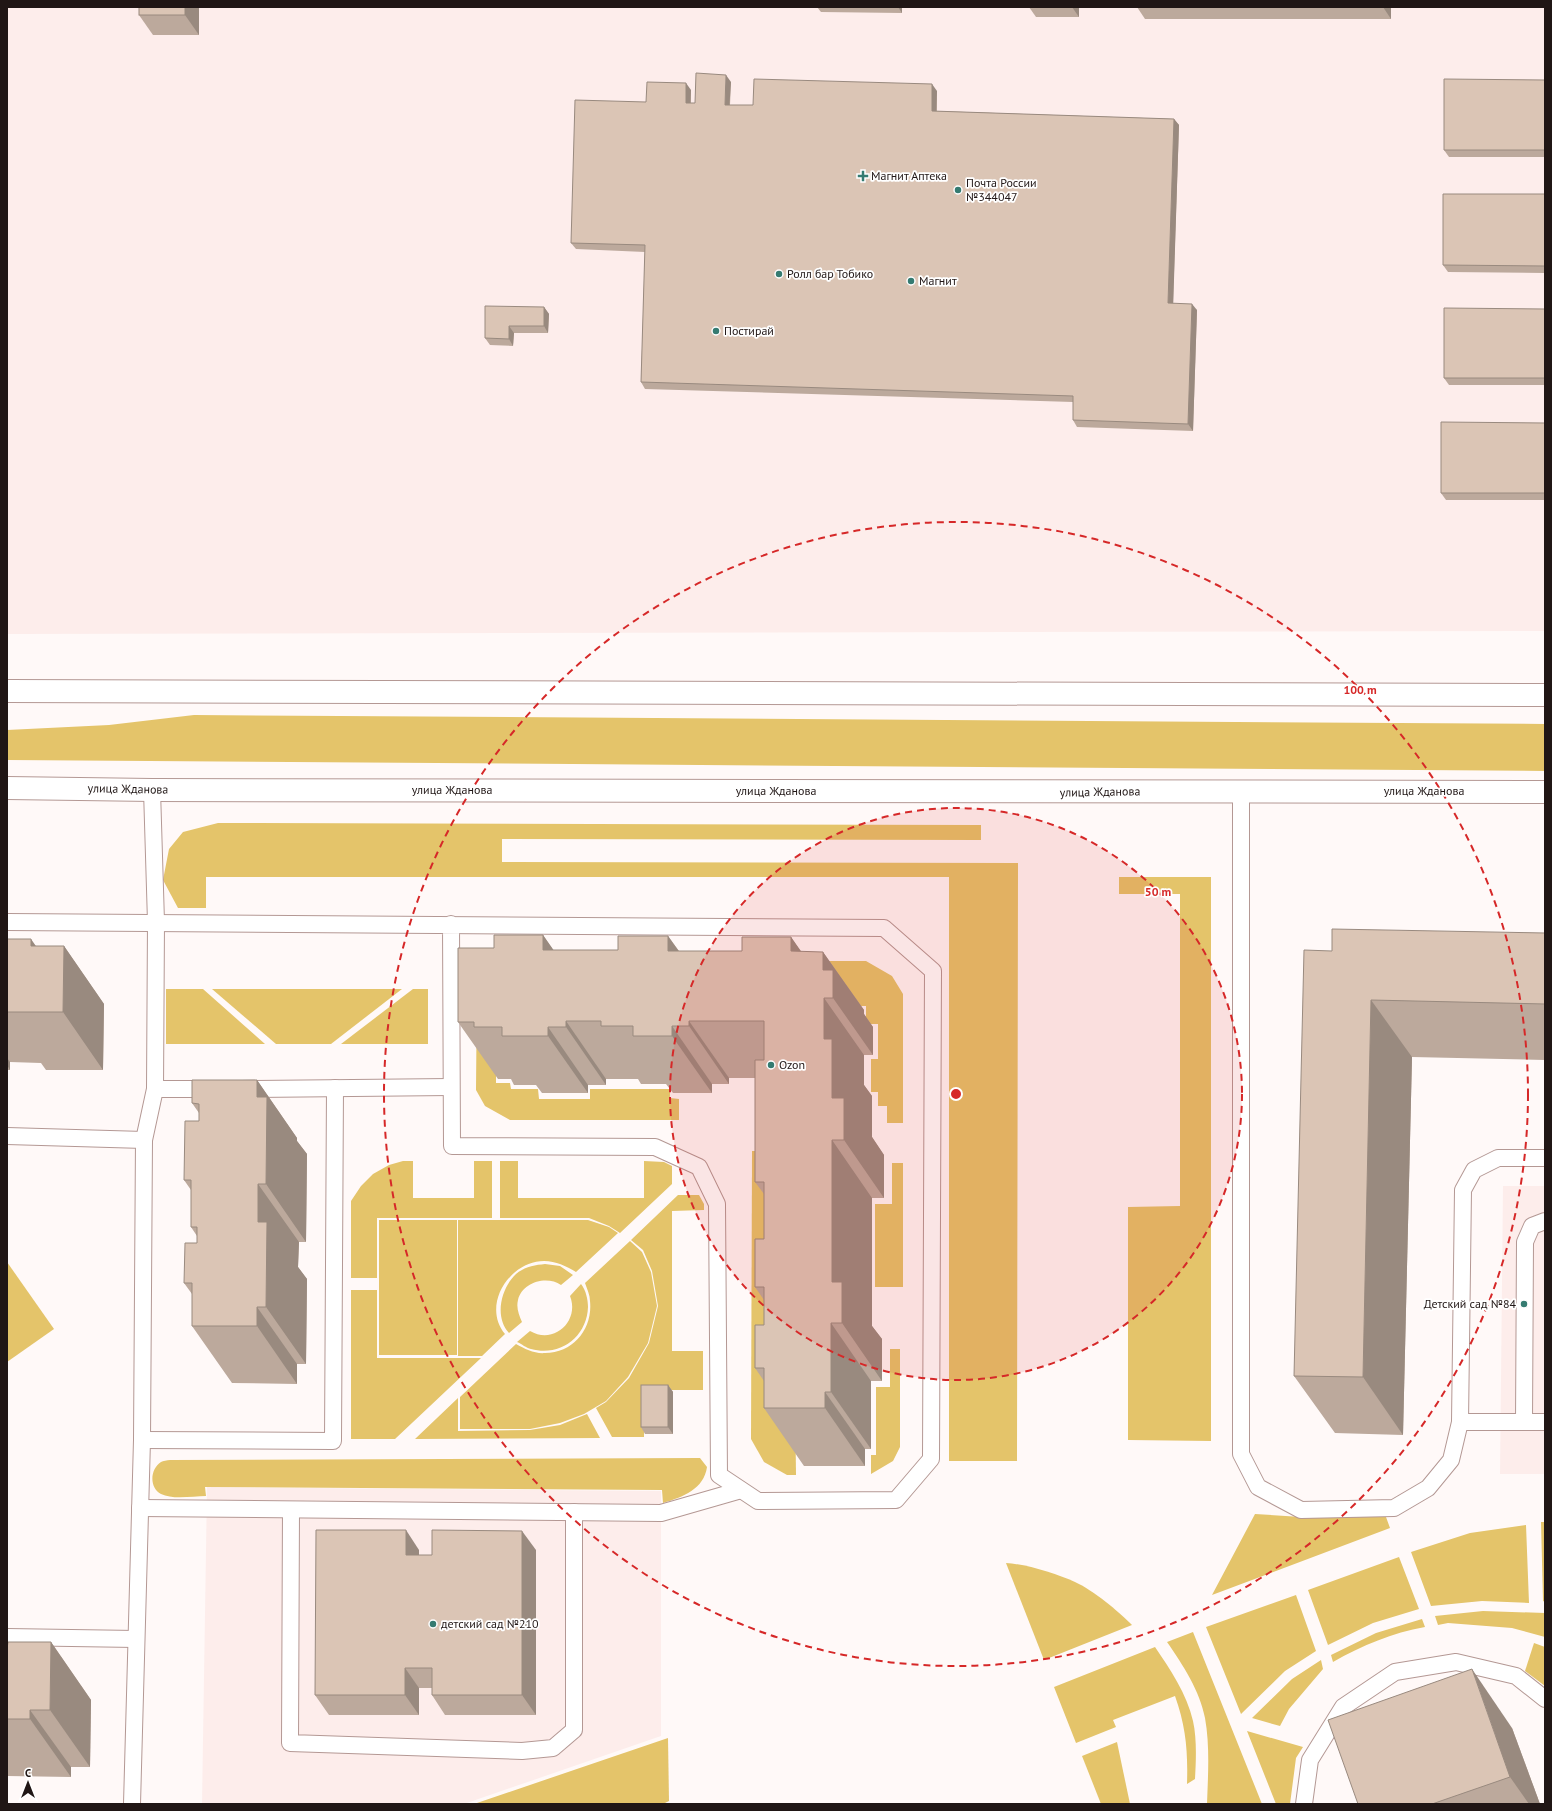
<svg xmlns="http://www.w3.org/2000/svg" width="1552" height="1811" font-family="'PT Sans',sans-serif">
<style>
.built{fill:#fdedeb}
.green{fill:#e4c46a}
.lines{fill:none;stroke-linecap:round;stroke-linejoin:round}
.service-casing{stroke:#b49894;stroke-width:18}
.minor-casing{stroke:#b49894;stroke-width:24}
.service{stroke:#fff;stroke-width:16}
.minor{stroke:#fff;stroke-width:22}
.wall{fill:#bca99c}
.shaded-wall{fill:#998a7f}
.building{fill:#dbc5b5;stroke:#998a7f}
.ring{fill:none;stroke:#d62828;stroke-width:2;stroke-dasharray:7 5}
.poi-dot{fill:#357b71;stroke:#fff;stroke-width:1.5}
.labels{text-anchor:middle;stroke-width:3.5;stroke-linejoin:round;paint-order:stroke}
.poi-label{font-size:12px;fill:#201615;stroke:#fff;text-anchor:start}
.street-label{font-size:12px;fill:#201615;stroke:#fff}
.centre{fill:#d62828;stroke:#fff;stroke-width:2}
.ring-label{font-size:12px;text-anchor:middle;font-weight:bold;fill:#d62828;stroke:#fff;stroke-width:3.5;stroke-linejoin:round;paint-order:stroke}
</style>
<rect width="100%" height="100%" fill="#fff9f8"/>
<g class="built">
<path d="M7 7H1545V631L7 634Z"/>
<path d="M1503 1186H1545V1474H1500Z"/>
<path d="M207 1487 661 1491V1736L464 1804H202Z"/>
</g>
<g class="green">
<path d="M194 715 1545 724V771L7 760V730L109 725Z"/>
<path d="M218 823 981 825V840L502 839V862L1018 863 1017 1461H949V877H206V908H178L163 880 169 849 183 832Z"/>
<path d="M1119 877H1211V1441L1128 1440V1207L1180 1206V894H1119Z"/>
<path d="M781 961H866L892 976 903 994V1123H887V1106H878V1092H871V1059H878V1024H866V1006H834Z"/>
<path d="M477 981 496 1002V1083H510L511 1089H538L539 1099H590V1089H670V1098L679 1099V1120H510L485 1106 476 1090Z"/>
<path d="M166 989H203L265 1044H166Z"/>
<path d="M212 989H402L331 1044H276Z"/>
<path d="M413 989H428V1044H341Z"/>
<path d="M752 1151H792L796 1475H787L764 1462 751 1439Z"/>
<path d="M403 1161H413V1198H474V1161H492V1218H377V1278H351V1201L361 1186 373 1174 389 1165Z"/>
<path d="M500 1161H518V1198H644V1161L664 1162 672 1166V1184L620 1233 609 1226 589 1218H500Z"/>
<path d="M892 1163H903V1287H875V1204H892Z"/>
<path d="M678 1195H699L704 1204V1210L672 1211V1351H703V1390H644V1437H612L596 1408 606 1402 629 1378 649 1343 658 1306 652 1271 643 1250 631 1240Z"/>
<rect x="379" y="1220" width="78" height="135"/>
<path d="M458 1220H588L609 1227 618 1233 576 1272C566 1266 556 1261 544 1261 510 1261 481 1305 505 1334L482 1356H458Z"/>
<path d="M630 1241 642 1252 651 1272 657 1306 648 1343 628 1377 606 1401 584 1414 560 1423 530 1429H460V1397L516 1344C525 1349 535 1354 545 1353 574 1353 593 1328 590 1301 590 1295 587 1289 585 1283Z"/>
<path d="M7 1262 54 1329 7 1362Z"/>
<path d="M545 1264 560 1266 573 1275 561 1285C547 1275 522 1282 518 1300 516 1308 519 1315 522 1322L509 1333C494 1317 501 1288 516 1274 524 1267 535 1265 545 1264Z"/>
<path d="M581 1284C586 1290 588 1300 588 1307 587 1337 560 1357 531 1349 526 1348 522 1344 517 1342L530 1331C554 1345 580 1321 570 1296Z"/>
<path d="M351 1290H377V1358H481L395 1439H351Z"/>
<path d="M890 1349H900V1447L893 1461 871 1474V1455H876V1387H890Z"/>
<path d="M458 1398V1431L530 1430 560 1425 587 1414 600 1438 415 1439Z"/>
<path d="M700 1458 707 1467C704 1489 683 1497 663 1503L662 1490 205 1487 206 1496C193 1496 173 1500 161 1494 149 1488 150 1469 161 1462 163 1461 167 1460 170 1460Z"/>
<path d="M1255 1514 1301 1517H1386L1390 1528 1212 1595Z"/>
<path d="M1541 1522H1545V1602L1543 1601Z"/>
<path d="M1526 1525 1529 1603 1482 1601 1431 1606 1411 1552 1470 1533Z"/>
<path d="M1399 1557 1419 1609 1373 1623 1328 1645 1308 1590Z"/>
<path d="M1006 1563C1026 1564 1057 1574 1075 1582 1093 1590 1118 1611 1132 1625L1044 1660Z"/>
<path d="M1296 1595 1316 1651 1285 1671 1241 1714 1206 1627Z"/>
<path d="M1483 1611 1545 1613V1637L1512 1628 1448 1623 1438 1625 1435 1616Z"/>
<path d="M1422 1619 1425 1627C1392 1633 1363 1645 1333 1662L1331 1655 1376 1633Z"/>
<path d="M1193 1632 1262 1804H1207C1208 1776 1210 1746 1205 1718 1200 1691 1183 1665 1167 1642Z"/>
<path d="M1534 1643 1545 1647V1686L1525 1671Z"/>
<path d="M1155 1647C1170 1669 1187 1694 1193 1721 1197 1739 1196 1760 1195 1779L1187 1784C1188 1751 1186 1727 1175 1696L1113 1720 1116 1727 1076 1743 1054 1687Z"/>
<path d="M1321 1660 1323 1669 1289 1709 1280 1726 1252 1718 1292 1679Z"/>
<path d="M1247 1731 1303 1747 1296 1758 1290 1804H1276Z"/>
<path d="M668 1738 669 1801 663 1804H474Z"/>
<path d="M1117 1742 1130 1804H1101L1082 1756Z"/>
</g>
<g class="lines">
<g class="service-casing">
<g id="service">
<path d="M1241 790V1454L1258 1487 1301 1510 1394 1508 1428 1488 1451 1460 1460 1422 1463 1190 1474 1170 1498 1158H1545"/>
<path d="M7 922 884 928 933 971 931 1459 896 1500 758 1501 719 1475 717 1204 699 1167 655 1147 452 1146 451 924"/>
<path d="M155 1089H213"/>
<path d="M241 1089 451 1087"/>
<path d="M7 1136 144 1140"/>
<path d="M1460 1422H1545"/>
<path d="M1524 1422 1525 1242 1532 1226 1545 1221"/>
<path d="M142 1440 333 1441 335 1088"/>
<path d="M140 1508 661 1513 741 1490"/>
<path d="M291 1510 290 1743 522 1751 553 1748 574 1730V1512"/>
<path d="M7 1637 136 1639"/>
<path d="M132 1804 142 1440 144 1140 155 1089 156 922 152 790"/>
<path d="M1304 1804 1310 1760 1343 1707 1395 1672 1456 1662 1516 1676 1545 1699"/>
</g>
</g>
<g class="minor-casing">
<g id="minor">
<path d="M7 691 1545 695"/>
<path d="M7 788 152 790 1545 792"/>
</g>
</g>
<use href="#service" class="service"/>
<use href="#minor" class="minor"/>
</g>
<g class="wall">
<path d="M199 7V35H153L139 15Z"/>
<path d="M817 7H902V13L821 12Z"/>
<path d="M1029 7H1079V17H1036Z"/>
<path d="M1137 7H1391V19H1145Z"/>
<path d="M1545 80V157H1449L1444 150Z"/>
<path d="M731 82 730 105H753L937 91V111L1174 119 1179 125 1173 303 1197 310 1193 431 1077 427 1073 420V402L645 389 641 382 645 252 576 249 571 243 646 102 691 90V103H695Z"/>
<path d="M1545 194V273L1448 272 1443 265Z"/>
<path d="M544 307 549 314 548 333H514L513 346 490 345 485 338Z"/>
<path d="M1545 309V385H1449L1444 378Z"/>
<path d="M1545 423V500H1446L1441 493Z"/>
<path d="M1545 933V1060L1412 1057 1403 1435 1335 1433 1294 1376 1332 951Z"/>
<path d="M543 935 553 950H618L668 936 679 951H742L791 937 801 952H823L864 1010V1014L873 1027V1055H864V1085L872 1096V1137L884 1155V1198H872V1326L882 1339V1381H871V1449H865V1466H804L764 1408V1381L755 1368 764 1325V1300L755 1287 764 1239V1194L755 1182V1078H729V1084H712V1093H673L666 1084H641L638 1079H606V1085H588V1093H542L536 1085H514L511 1079H498L458 1022 494 948Z"/>
<path d="M7 939 36 946H64L104 1004 103 1070H46L41 1063 10 1062V1070H7Z"/>
<path d="M257 1080 297 1138V1141L307 1154 306 1242H299L298 1267 307 1279 306 1364H297V1384L232 1383 192 1326V1294L184 1283 197 1243V1236L191 1227V1190L184 1180 199 1121V1113L192 1103Z"/>
<path d="M668 1385 673 1392V1434H645L641 1427Z"/>
<path d="M419 1550V1555H432L536 1550V1715H445L432 1695V1688H419V1715H329L315 1695Z"/>
<path d="M51 1642 91 1700 90 1767H71V1777L7 1776V1649Z"/>
<path d="M1512 1728 1540 1804H1358Z"/>
</g>
<g class="shaded-wall">
<path d="M185 7H199V35L185 15Z"/>
<path d="M898 7H902V13Z"/>
<path d="M1072 7H1079V17Z"/>
<path d="M1383 7H1391V19Z"/>
<path d="M726 75 731 82 729 111 725 105Z"/>
<path d="M686 83 691 90 690 110 686 103Z"/>
<path d="M932 84 937 91 936 118 932 111Z"/>
<path d="M1174 119 1179 125 1173 310 1168 303Z"/>
<path d="M1192 304 1197 310 1193 431 1188 424Z"/>
<path d="M544 307 549 314 548 333 544 326Z"/>
<path d="M509 326 514 333 513 346 509 339Z"/>
<path d="M543 935 583 992 543 950Z"/>
<path d="M668 936 709 994 668 951Z"/>
<path d="M791 937 832 995 791 951Z"/>
<path d="M31 939 63 985 64 946 104 1004 103 1070 63 1012 31 946Z"/>
<path d="M823 952 864 1010V1014L873 1027V1055L833 998 823 970Z"/>
<path d="M824 998 864 1055V1085L872 1096V1137L884 1155V1198L844 1140 832 1098 824 1039Z"/>
<path d="M1371 1000 1412 1057 1403 1435 1363 1377Z"/>
<path d="M566 1021 606 1079V1085L566 1027Z"/>
<path d="M689 1021 729 1078V1084L689 1026Z"/>
<path d="M672 1026 712 1084V1093L672 1036Z"/>
<path d="M548 1027 588 1085V1093L548 1036Z"/>
<path d="M7 1058 10 1062V1070L7 1065Z"/>
<path d="M257 1080 297 1138V1141L307 1154 306 1242 266 1184 257 1097Z"/>
<path d="M832 1140 872 1198V1326L882 1339V1381L842 1323 832 1282Z"/>
<path d="M258 1184 299 1242 298 1267 307 1279 306 1364 266 1307 258 1222Z"/>
<path d="M257 1307 297 1364V1384L257 1326Z"/>
<path d="M831 1323 871 1381V1449L831 1392Z"/>
<path d="M668 1385 673 1392V1434L668 1427Z"/>
<path d="M825 1392 865 1449V1466L825 1408Z"/>
<path d="M406 1530 419 1550V1575L406 1555Z"/>
<path d="M522 1531 536 1550V1715L522 1695Z"/>
<path d="M51 1642 91 1700 90 1767 50 1710Z"/>
<path d="M405 1668 419 1688V1715L405 1695Z"/>
<path d="M1472 1669 1512 1728 1540 1804H1529L1510 1777Z"/>
<path d="M30 1710 71 1767V1777L30 1719Z"/>
</g>
<g class="building">
<rect x="139" y="7" width="46" height="8"/>
<path d="M696 73 726 75 725 105H753L754 79 932 84V111L1174 119 1168 303 1192 304 1188 424 1073 420V396L641 382 645 245 571 243 575 100 646 102 647 82 686 83V103H695Z"/>
<path d="M1444 79 1545 80V150H1444Z"/>
<path d="M1443 194H1545V266L1443 265Z"/>
<path d="M485 306 544 307V326H509V339L485 338Z"/>
<path d="M1444 308 1545 309V378H1444Z"/>
<path d="M1441 422 1545 423V493H1441Z"/>
<path d="M1332 929 1545 933V1004L1371 1000 1363 1377 1294 1376 1304 950 1332 951Z"/>
<path d="M494 935H543V950H618V936H668V951H742V937H791V951L823 952V970H833V998H824V1039H832V1098H844V1140H832V1282H842V1323H831V1392H825V1408H764V1368H755V1325H764V1287H755V1239H764V1182H755V1060H764V1021H689V1026H672V1036H633V1026H601V1021H566V1027H548V1036H502V1027H474V1022H458V948H494Z"/>
<path d="M7 939H31V946H64L63 1012H7Z"/>
<path d="M192 1080H257V1097H267L266 1184H258V1222H267L266 1307H257V1326H192V1283H184L185 1243H197V1227H191V1180H184L185 1121H199V1104L192 1103Z"/>
<rect x="641" y="1385" width="27" height="42"/>
<path d="M316 1530H406V1555H432V1530L522 1531V1695H432V1668H405V1695H315Z"/>
<path d="M8 1642H51L50 1710H30V1719H7V1649Z"/>
<path d="M1472 1669 1510 1777 1432 1804H1358L1328 1720Z"/>
</g>
<circle cx="956" cy="1094" r="286" fill="#d62828" fill-opacity=".12"/>
<g class="ring">
<circle cx="956" cy="1094" r="286"/>
<circle cx="956" cy="1094" r="572"/>
</g>
<g class="poi-dot">
<path d="M861 170h4v4h4v4h-4v4h-4v-4h-4v-4h4z"/>
<circle cx="958" cy="190" r="4"/>
<circle cx="779" cy="274" r="4"/>
<circle cx="911" cy="281" r="4"/>
<circle cx="716" cy="331" r="4"/>
<circle cx="771" cy="1065" r="4"/>
<circle cx="1524" cy="1304" r="4"/>
<circle cx="433" cy="1624" r="4"/>
</g>
<g class="labels">
<g class="poi-label">
<text x="871" y="180">Магнит Аптека</text>
<text x="966" y="187">Почта России<tspan x="966" dy="14">№344047</tspan></text>
<text x="787" y="278">Ролл бар Тобико</text>
<text x="919" y="285">Магнит</text>
<text x="724" y="335">Постирай</text>
<text x="779" y="1069">Ozon</text>
<text x="1516" y="1308" text-anchor="end">Детский сад №84</text>
<text x="441" y="1628">детский сад №210</text>
</g>
<g class="street-label">
<text transform="translate(128 789) rotate(1)" y="4">улица Жданова</text>
<text x="452" y="794">улица Жданова</text>
<text x="776" y="795">улица Жданова</text>
<text x="1424" y="795">улица Жданова</text>
<text transform="translate(1100 792) rotate(-1)" y="4">улица Жданова</text>
</g>
</g>
<circle cx="956" cy="1094" r="6" class="centre"/>
<g class="ring-label">
<text x="1360" y="694">100 m</text>
<text x="1158" y="896">50 m</text>
</g>
<rect width="1552" height="1811" fill="none" stroke="#201615" stroke-width="16"/>
<g transform="translate(28 1783)" stroke="#ffffff" stroke-width="3" paint-order="stroke">
<path d="M0-3L7 15L0 10L-7 15Z" fill="#201615"/>
<text y="-6" font-size="11" font-weight="bold" text-anchor="middle" fill="#201615">С</text>
</g>
</svg>
